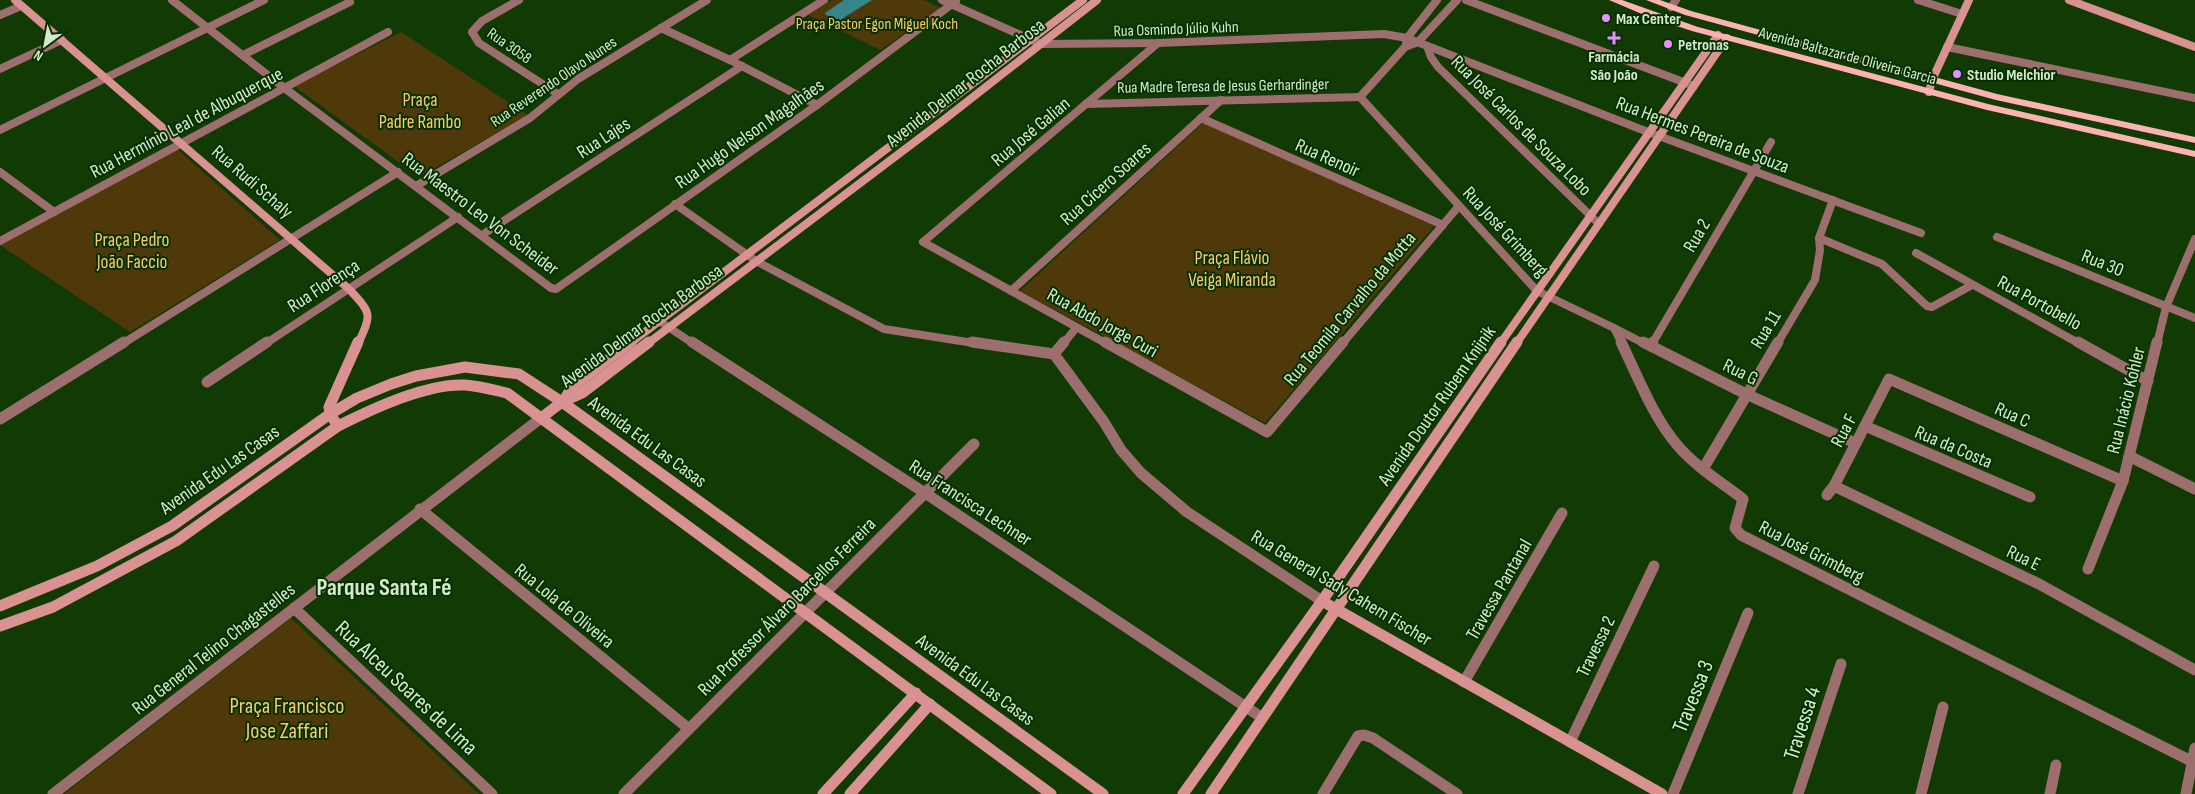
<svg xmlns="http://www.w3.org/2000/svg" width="2195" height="794" font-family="'Sofia Sans Condensed',sans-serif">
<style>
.green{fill:#4f380a}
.water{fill:#358589}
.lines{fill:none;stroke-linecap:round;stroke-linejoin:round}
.street-far1{stroke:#9c6f6e;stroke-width:8}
.street{stroke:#9c6f6e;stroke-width:11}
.secondary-far1{stroke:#d99191;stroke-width:8}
.secondary{stroke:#d99191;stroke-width:11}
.primary{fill:#fcb2b1;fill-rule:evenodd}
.poi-dot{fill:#e88eff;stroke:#063000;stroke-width:2}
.labels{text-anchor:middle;stroke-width:4;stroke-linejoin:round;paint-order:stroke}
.far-poi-label{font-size:16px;font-weight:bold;fill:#d3eacd;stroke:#063000;text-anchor:start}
.far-park-label{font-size:16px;fill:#fec86b;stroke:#063000}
.far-street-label{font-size:16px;fill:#d3eacd;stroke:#063000}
.street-label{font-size:19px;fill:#d3eacd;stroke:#063000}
.park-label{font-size:19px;fill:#fec86b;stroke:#063000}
.near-street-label{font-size:22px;fill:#d3eacd;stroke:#063000}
.near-park-label{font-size:22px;fill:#fec86b;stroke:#063000}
.district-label{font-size:24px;font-weight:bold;fill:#d3eacd;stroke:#063000}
</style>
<rect width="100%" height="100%" fill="#123a05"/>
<g class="green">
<path d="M832 0H924L941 8 880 50 808 15Z"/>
<path d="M401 32 528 115 419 177 294 86Z"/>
<path d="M1203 123 1434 226 1265 423 1020 291Z"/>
<path d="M177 149 280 240 130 332 0 245Z"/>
<path d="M291 618 479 794H64Z"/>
</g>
<path class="water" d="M844 0H872L840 20 826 15 825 13Z"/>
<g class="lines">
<g class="street-far1">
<path d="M172 0 283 87 551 288 556 289 817 105 956 1"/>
<path d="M519 0 482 21 472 32 479 43 558 94"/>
<path d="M942 0 1041 44 1158 43 1384 34 1407 38 1648 132 1921 233"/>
<path d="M1466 0 1694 86"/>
<path d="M1918 0 1962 14"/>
<path d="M1671 7 1676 0"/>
<path d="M0 15 21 6"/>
<path d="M661 28 730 60 817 105"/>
<path d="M1406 44 1407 38 1437 0"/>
<path d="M1427 46 1431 57 1438 67 1599 224"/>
<path d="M1947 47 2195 98"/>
<path d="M243 55 350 2"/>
<path d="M730 60 824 0"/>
<path d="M0 69 62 40"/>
<path d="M1360 97 1537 291 1614 328 1622 344"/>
<path d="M1360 97 1405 47 1418 42 1457 0"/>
<path d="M1086 104 1360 97"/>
<path d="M1201 118 1443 225"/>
<path d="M0 130 264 0"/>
<path d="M0 172 54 212"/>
<path d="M416 186 530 118 578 79 707 0"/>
<path d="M675 204 756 261 884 329 980 344"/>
<path d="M482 235 742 66"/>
<path d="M1997 237 2195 318"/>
<path d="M1819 238 1882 264 1927 306 1932 307 1972 285"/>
<path d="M0 241 388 32"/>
<path d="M1916 253 2080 344"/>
<path d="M1011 291 1221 100"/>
<path d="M659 321 694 344"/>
<path d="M1614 328 1645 344"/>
<path d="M122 344 398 172"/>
<path d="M265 344 458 217"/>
<path d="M1063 344 1076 328"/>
<path d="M1107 344 923 242 1158 43"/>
<path d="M1342 344 1458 207"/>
<path d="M1652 344 1771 142"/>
<path d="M1777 344 1815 280 1820 250 1819 238 1833 200"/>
<path d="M2157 344 2166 307 2195 239"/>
</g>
<g class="street">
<path d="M692 342 925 493 1261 717"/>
<path d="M972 342 1054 354"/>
<path d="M1105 342 1267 432 1343 342"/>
<path d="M1621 342C1638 377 1653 417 1678 446 1696 467 1721 482 1743 499L1735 528 1741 535 2195 763"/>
<path d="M1643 342 1746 394 1855 443"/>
<path d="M2078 342 2148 381"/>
<path d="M1651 346 1653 342"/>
<path d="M1054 354 1104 422 1121 450 1141 473 1187 512 1322 601"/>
<path d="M1054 354 1064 342"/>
<path d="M207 382 267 342"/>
<path d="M0 419 124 342"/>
<path d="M1865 426 2030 497"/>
<path d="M2129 456 2195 489"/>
<path d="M1703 469 1778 342"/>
<path d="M1834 486 2039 584 2195 670"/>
<path d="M1827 495 1834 486 1889 379 2123 481"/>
<path d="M420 509 689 729"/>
<path d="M2088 569 2123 481 2157 342"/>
<path d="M294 608 492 794"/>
<path d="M1464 682 1562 513"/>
<path d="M1570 742 1654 566"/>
<path d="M53 794 541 418"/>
<path d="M624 794 974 444"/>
<path d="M1323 794 1358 736 1364 735 1373 738 1457 794"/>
<path d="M1673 794 1748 613"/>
<path d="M1798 794 1841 664"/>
<path d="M1921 794 1943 707"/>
<path d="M2050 794 2056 765"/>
<path d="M2186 794 2195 748"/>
</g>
<g class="secondary-far1">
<path d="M15 0 349 289C372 314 372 313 358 344"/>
<path d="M2069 0 2195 47"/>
<path d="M1929 92 1932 80 1969 0"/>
<path d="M629 344 1083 0"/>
<path d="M647 344 941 122 1097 0"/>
<path d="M1500 344 1718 35"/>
<path d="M1516 344 1727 38"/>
</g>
<g class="secondary">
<path d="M563 402 572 387 631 342"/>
<path d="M541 418 562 402 582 393 649 342"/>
<path d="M338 426 330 414 329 407 358 342"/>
<path d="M1322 601 1662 794"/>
<path d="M0 606 97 566 172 526 330 414 357 398 391 384 416 376 465 367 519 374 562 402 1103 794"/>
<path d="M0 626 53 607 176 541 338 426C372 409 427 383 465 385 479 386 494 390 507 393L1051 794"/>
<path d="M823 794 916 693"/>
<path d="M850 794 930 704"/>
<path d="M1183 794 1322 601 1501 342"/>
<path d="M1211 794 1517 342"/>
</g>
<g class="primary">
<path d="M1609 0H1622L1698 27 1988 104 2195 151V157L1987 110 1692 31 1649 17Z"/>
<path d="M1646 0H1660L1691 11 1997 94 2195 137V143L1996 100 1685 15Z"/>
</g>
</g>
<g class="poi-dot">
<circle cx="1606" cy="18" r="5"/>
<path d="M1611.5 30.5h5v5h5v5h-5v5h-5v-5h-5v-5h5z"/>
<circle cx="1668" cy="44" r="5"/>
<circle cx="1957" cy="74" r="5"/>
</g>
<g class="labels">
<g class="far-poi-label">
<text x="1616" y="24">Max Center</text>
<text x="1678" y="50">Petronas</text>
<text x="1614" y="62" text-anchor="middle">Farmácia<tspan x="1614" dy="18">São João</tspan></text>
<text x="1967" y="80">Studio Melchior</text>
</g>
<g class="far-park-label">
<text x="877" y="29">Praça Pastor Egon Miguel Koch</text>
</g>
<g class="far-street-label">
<text transform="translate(1176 28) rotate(-2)" y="6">Rua Osmindo Júlio Kuhn</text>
<text transform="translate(510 45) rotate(35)" y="6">Rua 3058</text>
<text transform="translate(1848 55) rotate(15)" y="6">Avenida Baltazar de Oliveira Garcia</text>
<text transform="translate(553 81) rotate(-34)" y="6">Rua Reverendo Olavo Nunes</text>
<text transform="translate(1223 85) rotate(-1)" y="6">Rua Madre Teresa de Jesus Gerhardinger</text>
</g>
<g class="street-label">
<text transform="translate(965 82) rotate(-38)" y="7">Avenida Delmar Rocha Barbosa</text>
<text transform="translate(186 122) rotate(-28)" y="7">Rua Hermínio Leal de Albuquerque</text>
<text transform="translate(1522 125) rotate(45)" y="7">Rua José Carlos de Souza Lobo</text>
<text transform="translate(1030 131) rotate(-40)" y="7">Rua José Galian</text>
<text transform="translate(749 133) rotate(-35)" y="7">Rua Hugo Nelson Magalhães</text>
<text transform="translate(1703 134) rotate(21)" y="7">Rua Hermes Pereira de Souza</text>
<text transform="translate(603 137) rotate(-33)" y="7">Rua Lajes</text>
<text transform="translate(1328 157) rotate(24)" y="7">Rua Renoir</text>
<text transform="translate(253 181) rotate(41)" y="7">Rua Rudi Schaly</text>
<text transform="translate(1105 183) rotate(-42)" y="7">Rua Cícero Soares</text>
<text transform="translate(481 213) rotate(37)" y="7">Rua Maestro Leo Von Scheider</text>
<text transform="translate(1506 231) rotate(47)" y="7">Rua José Grimberg</text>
<text transform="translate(1696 235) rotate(-60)" y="7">Rua 2</text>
<text transform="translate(2103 262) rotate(22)" y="7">Rua 30</text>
<text transform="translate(323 285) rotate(-33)" y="7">Rua Florença</text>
<text transform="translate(2040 302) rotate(29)" y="7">Rua Portobello</text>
<text transform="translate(1349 308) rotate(-50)" y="7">Rua Teomila Carvalho da Motta</text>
<text transform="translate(1103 322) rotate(29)" y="7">Rua Abdo Jorge Curi</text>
<text transform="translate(641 325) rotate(-36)" y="7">Avenida Delmar Rocha Barbosa</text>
<text transform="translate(1765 329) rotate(-59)" y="7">Rua 11</text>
<text transform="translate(1741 371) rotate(26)" y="7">Rua G</text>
<text transform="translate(2125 400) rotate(-76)" y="7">Rua Inácio Kohler</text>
<text transform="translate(1436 405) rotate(-55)" y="7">Avenida Doutor Rubem Knijnik</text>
<text transform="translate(2013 414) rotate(24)" y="7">Rua C</text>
<text transform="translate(1843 430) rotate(-62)" y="7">Rua F</text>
<text transform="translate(648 441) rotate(36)" y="7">Avenida Edu Las Casas</text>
<text transform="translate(1954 446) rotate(23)" y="7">Rua da Costa</text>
<text transform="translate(219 469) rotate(-35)" y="7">Avenida Edu Las Casas</text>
<text transform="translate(971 502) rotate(33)" y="7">Rua Francisca Lechner</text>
<text transform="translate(1812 551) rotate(27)" y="7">Rua José Grimberg</text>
<text transform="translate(2024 557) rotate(26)" y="7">Rua E</text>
<text transform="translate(1342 587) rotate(31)" y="7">Rua General Sady Cahem Fischer</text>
<text transform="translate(1498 589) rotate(-60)" y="7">Travessa Pantanal</text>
<text transform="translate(565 605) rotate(39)" y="7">Rua Lola de Oliveira</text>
<text transform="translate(786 606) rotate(-45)" y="7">Rua Professor Álvaro Barcellos Ferreira</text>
<text transform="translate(1595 646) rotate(-64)" y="7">Travessa 2</text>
<text transform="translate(213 648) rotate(-38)" y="7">Rua General Telino Chagastelles</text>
<text transform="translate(976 679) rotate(36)" y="7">Avenida Edu Las Casas</text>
</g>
<g class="park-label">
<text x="420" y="106">Praça<tspan x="420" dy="22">Padre Rambo</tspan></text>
<text x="132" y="246">Praça Pedro<tspan x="132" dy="22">João Faccio</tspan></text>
<text x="1232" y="264">Praça Flávio<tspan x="1232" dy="22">Veiga Miranda</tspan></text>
</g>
<g class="near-street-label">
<text transform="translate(407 687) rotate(43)" y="8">Rua Alceu Soares de Lima</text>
<text transform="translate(1692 696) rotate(-68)" y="8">Travessa 3</text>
<text transform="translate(1801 723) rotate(-72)" y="8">Travessa 4</text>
</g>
<g class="near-park-label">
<text x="287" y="713">Praça Francisco<tspan x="287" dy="25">Jose Zaffari</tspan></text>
</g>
<g class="district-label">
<text x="384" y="595">Parque Santa Fé</text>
</g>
</g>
<g transform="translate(45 45) rotate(212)" stroke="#063000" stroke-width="4" paint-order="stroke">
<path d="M0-4L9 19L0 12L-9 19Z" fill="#d3eacd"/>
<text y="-8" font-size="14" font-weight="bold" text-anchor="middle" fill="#d3eacd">N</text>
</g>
</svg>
